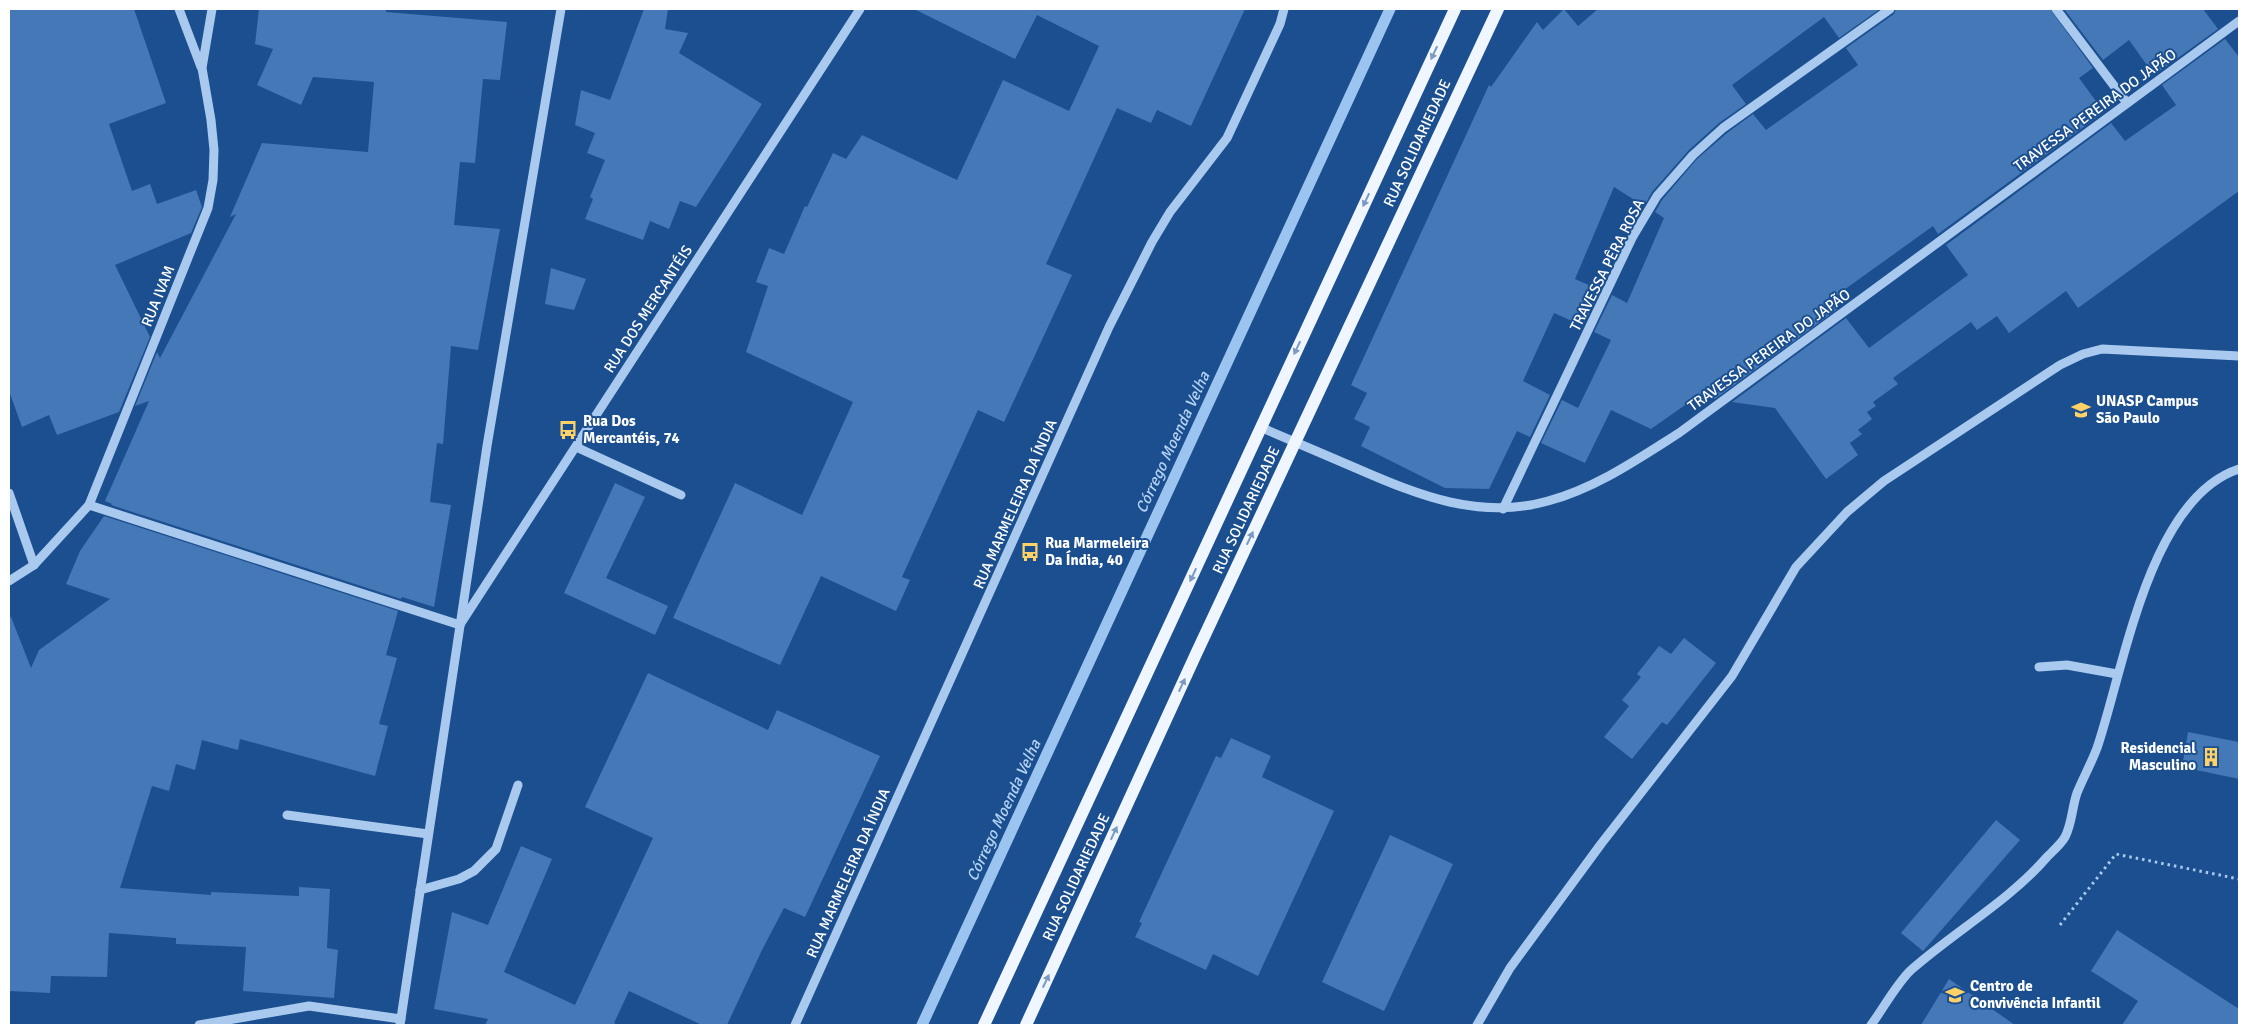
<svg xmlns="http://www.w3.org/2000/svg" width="2248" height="1034" font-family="Signika,sans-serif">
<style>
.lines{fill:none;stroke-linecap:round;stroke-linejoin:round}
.stream{stroke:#9cc4f0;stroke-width:11}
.building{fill:#4478b7}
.path{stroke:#a9c9ee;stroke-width:3;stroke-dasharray:2.5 4;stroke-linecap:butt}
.minor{stroke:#a9c9ee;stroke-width:9}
.major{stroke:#f0f6ff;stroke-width:12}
.oneway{fill:#7b9ac1}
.labels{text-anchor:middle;stroke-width:4;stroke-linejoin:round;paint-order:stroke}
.street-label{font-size:15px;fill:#fff;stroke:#1b4f8f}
.poi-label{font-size:15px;font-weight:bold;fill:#fff;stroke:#1b4f8f;text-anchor:start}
.water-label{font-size:16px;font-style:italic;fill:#b5d3f5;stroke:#1b4f8f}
</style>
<rect width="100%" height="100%" fill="#1b4f8f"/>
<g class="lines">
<path class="stream" d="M922 1025 1390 9"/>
</g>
<g class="building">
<path d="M9 9H134L166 103 109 124 132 191 150 184 157 204 196 190 202 207 191 233 115 265 150 337 119 412 57 435 49 415 22 427 9 391Z"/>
<path d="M259 9H386V12L507 22 500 80 483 79 475 163 460 162 454 225 500 229 478 350 451 346 443 444 437 443 430 502 451 505 434 607 402 597 401 599 111 505 112 504 105 501 149 401 135 406 157 352 160 358 236 214 230 217 262 143 368 152 374 82 313 77 301 105 257 85 273 49 255 44Z"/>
<path d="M644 9H668L665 29 688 33 679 53 762 104 696 207 680 201 669 229 650 221 643 240 585 219 593 199 590 197 605 160 587 153 595 133 575 125 581 90 610 100Z"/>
<path d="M914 9H1245L1191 126 1157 110 1151 123 1117 108 1046 264 1072 275 1004 422 978 410 902 577 910 580 896 611 821 576 780 665 673 618 735 483 802 515 853 402 746 352 768 286 756 282 769 248 784 254 805 206 807 207 833 153 846 159 862 135 957 180 1003 80 1069 111 1099 46 1037 15 1015 59Z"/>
<path d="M1564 9 1578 26 1598 9H1880L1839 38 1824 17 1732 85 1746 104 1719 123 1689 150 1652 192 1644 206 1614 187 1575 279 1600 290 1583 326 1554 313 1523 381 1550 395 1530 437 1517 431 1489 489 1445 488 1361 446 1370 427 1354 419 1367 393 1351 385 1489 85 1491 87 1537 22 1543 30Z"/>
<path d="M1896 9H2050L2093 68 2079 78 2104 112 1938 234 1933 226 1837 295 1832 299 1839 308 1715 399 1698 396 1651 429 1611 410 1585 463 1541 443 1562 400 1578 408 1611 340 1594 332 1612 295 1627 303 1664 218 1655 212 1662 200 1697 159 1727 133 1753 114 1766 130 1858 65 1846 48 1894 14Z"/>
<path d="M2064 9H2203L2218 29 2154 75 2129 40 2103 60Z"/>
<path d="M2225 39 2239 57V191L2078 308 2066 291 2009 333 1997 316 1977 330 1971 322 1893 378 1898 384 1873 402 1876 406 1867 412 1872 419 1858 430 1862 434 1850 443 1858 455 1826 479 1775 408 1732 402 1846 318 1869 348 1968 275 1946 245 2111 123 2125 141 2176 105 2162 85Z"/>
<path d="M551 268 586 279 574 310 545 304Z"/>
<path d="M615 483 645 497 606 578 668 606 655 635 564 593Z"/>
<path d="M104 516 398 611 386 655 397 658 379 724 388 726 375 776 240 739 238 750 202 740 195 770 176 764 169 791 152 786 120 888 211 895V892L299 896V887L330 889 327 948 338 950 334 998 243 991 246 947 176 944V938L109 933 107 977 51 976 50 993 9 991V617H11L31 668 39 650 110 599 66 584 80 551Z"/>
<path d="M1684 638 1716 663 1667 725 1662 722 1632 759 1604 737 1629 706 1622 700 1641 677 1637 674 1659 646 1671 654Z"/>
<path d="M648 673 768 730 777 710 880 756 805 917 784 908 762 950 727 1025H702L629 991 614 1023 618 1025H485L488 1019 434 1009 452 912 488 925 521 846 552 859 504 972 575 1005 653 838 585 807Z"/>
<path d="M2188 732 2239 742V779L2182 767Z"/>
<path d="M1231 738 1271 756 1262 777 1334 811 1258 976 1213 954 1206 970 1135 937 1142 923 1139 922 1216 756 1221 758Z"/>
<path d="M1996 820 2020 840 1923 951 1901 933Z"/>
<path d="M1390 835 1453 864 1384 1011 1322 982Z"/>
<path d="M2117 930 2239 1009V1025H2122L2138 1001 2091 971Z"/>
<path d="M1949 979 2015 1025H1921Z"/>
</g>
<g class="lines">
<path class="path" d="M2060 925 2116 854 2239 879"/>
<g class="minor">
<path d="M179 9 201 67"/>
<path d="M2056 9 2127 103"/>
<path d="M1260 427C1293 441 1325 455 1358 469 1420 496 1480 520 1548 501 1596 488 1638 459 1679 433L2239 21"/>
<path d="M576 447 681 495"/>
<path d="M9 493 34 565"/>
<path d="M89 505 460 625"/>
<path d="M1503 509 1632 238 1657 196 1693 155 1723 128 1890 9"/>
<path d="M9 581 34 565 89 505 208 208 213 180 214 150 211 120 202 68 212 9"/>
<path d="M461 623 860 9"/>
<path d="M2039 667 2067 665 2117 674"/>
<path d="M287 815 428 834"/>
<path d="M420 890 459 879 474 871 496 849 518 785"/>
<path d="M199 1025 309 1006 401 1019"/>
<path d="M400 1025 487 446 561 9"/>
<path d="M795 1025 1109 327 1152 242 1170 212 1227 138 1280 24 1284 9"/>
<path d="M1477 1025 1510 968 1601 844 1732 676 1796 567 1847 512 1884 481 2060 365 2083 354 2102 349 2239 356"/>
<path d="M1871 1025C1883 1009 1897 983 1911 970 1955 931 2009 901 2047 857 2053 851 2061 844 2065 837 2072 824 2072 807 2077 793 2083 778 2091 764 2097 748 2124 669 2149 498 2239 469"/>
</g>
<g class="major">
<path d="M984 1025 1455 9"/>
<path d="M1026 1025 1196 654 1498 9"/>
</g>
</g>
<defs><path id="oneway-solid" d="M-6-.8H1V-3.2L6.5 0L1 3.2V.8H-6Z" transform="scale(1.25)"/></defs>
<g class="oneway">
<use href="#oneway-solid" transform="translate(1434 53) rotate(115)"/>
<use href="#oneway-solid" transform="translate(1366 200) rotate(115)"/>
<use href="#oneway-solid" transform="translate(1297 348) rotate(115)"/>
<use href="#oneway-solid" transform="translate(1250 538) rotate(-65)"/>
<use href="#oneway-solid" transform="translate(1193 575) rotate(115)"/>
<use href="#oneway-solid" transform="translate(1182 685) rotate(-65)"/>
<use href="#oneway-solid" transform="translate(1114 833) rotate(-65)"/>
<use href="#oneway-solid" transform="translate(1046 981) rotate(-65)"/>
</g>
<defs>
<g id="university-bare" transform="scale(1.5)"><path d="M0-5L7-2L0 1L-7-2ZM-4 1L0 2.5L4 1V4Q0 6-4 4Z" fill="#ffd166" stroke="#1b4f8f" stroke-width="2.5" paint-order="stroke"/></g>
<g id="bus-bare" transform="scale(1.5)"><path d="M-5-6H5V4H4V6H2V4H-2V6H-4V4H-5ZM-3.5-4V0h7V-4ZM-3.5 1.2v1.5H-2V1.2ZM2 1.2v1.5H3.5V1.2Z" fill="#ffd166" stroke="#1b4f8f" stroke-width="2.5" paint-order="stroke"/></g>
<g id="building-bare" transform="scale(1.5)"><path d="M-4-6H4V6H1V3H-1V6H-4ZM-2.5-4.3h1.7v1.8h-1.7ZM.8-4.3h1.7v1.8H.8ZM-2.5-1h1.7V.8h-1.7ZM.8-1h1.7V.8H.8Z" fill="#ffd166" stroke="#1b4f8f" stroke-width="2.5" paint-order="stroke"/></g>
<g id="school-bare" transform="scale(1.5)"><path d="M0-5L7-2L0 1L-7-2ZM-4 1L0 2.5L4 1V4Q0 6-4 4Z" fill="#ffd166" stroke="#1b4f8f" stroke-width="2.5" paint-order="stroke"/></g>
</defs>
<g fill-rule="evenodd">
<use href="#university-bare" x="2081" y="410"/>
<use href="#bus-bare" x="568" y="430"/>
<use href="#bus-bare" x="1030" y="552"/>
<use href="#building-bare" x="2211" y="757"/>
<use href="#school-bare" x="1955" y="995"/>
</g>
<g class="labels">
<g class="street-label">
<text transform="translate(2095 110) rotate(-36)" y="5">TRAVESSA PEREIRA DO JAPÃO</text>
<text transform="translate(1417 143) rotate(-65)" y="5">RUA SOLIDARIEDADE</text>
<text transform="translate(1607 265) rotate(-63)" y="5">TRAVESSA PÊRA ROSA</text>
<text transform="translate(158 296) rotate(-68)" y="5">RUA IVAM</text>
<text transform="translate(648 309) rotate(-57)" y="5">RUA DOS MERCANTÉIS</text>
<text transform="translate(1769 350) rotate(-36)" y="5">TRAVESSA PEREIRA DO JAPÃO</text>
<text transform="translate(1015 504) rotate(-66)" y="5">RUA MARMELEIRA DA ÍNDIA</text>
<text transform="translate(1246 510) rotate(-65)" y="5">RUA SOLIDARIEDADE</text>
<text transform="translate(848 873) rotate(-66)" y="5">RUA MARMELEIRA DA ÍNDIA</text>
<text transform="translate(1076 877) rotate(-65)" y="5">RUA SOLIDARIEDADE</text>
</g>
<g class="poi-label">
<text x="2096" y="406">UNASP Campus<tspan x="2096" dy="17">São Paulo</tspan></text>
<text x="583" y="426">Rua Dos<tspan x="583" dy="17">Mercantéis, 74</tspan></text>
<text x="1045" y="548">Rua Marmeleira<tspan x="1045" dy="17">Da Índia, 40</tspan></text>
<text x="2196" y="753" text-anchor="end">Residencial<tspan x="2196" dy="17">Masculino</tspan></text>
<text x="1970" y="991">Centro de<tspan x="1970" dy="17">Convivência Infantil</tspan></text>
</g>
<g class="water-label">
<text transform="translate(1172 442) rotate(-65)" y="6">Córrego Moenda Velha</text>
<text transform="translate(1003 810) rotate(-65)" y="6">Córrego Moenda Velha</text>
</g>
</g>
<rect width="2248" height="1034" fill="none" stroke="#ffffff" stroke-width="20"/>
</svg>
